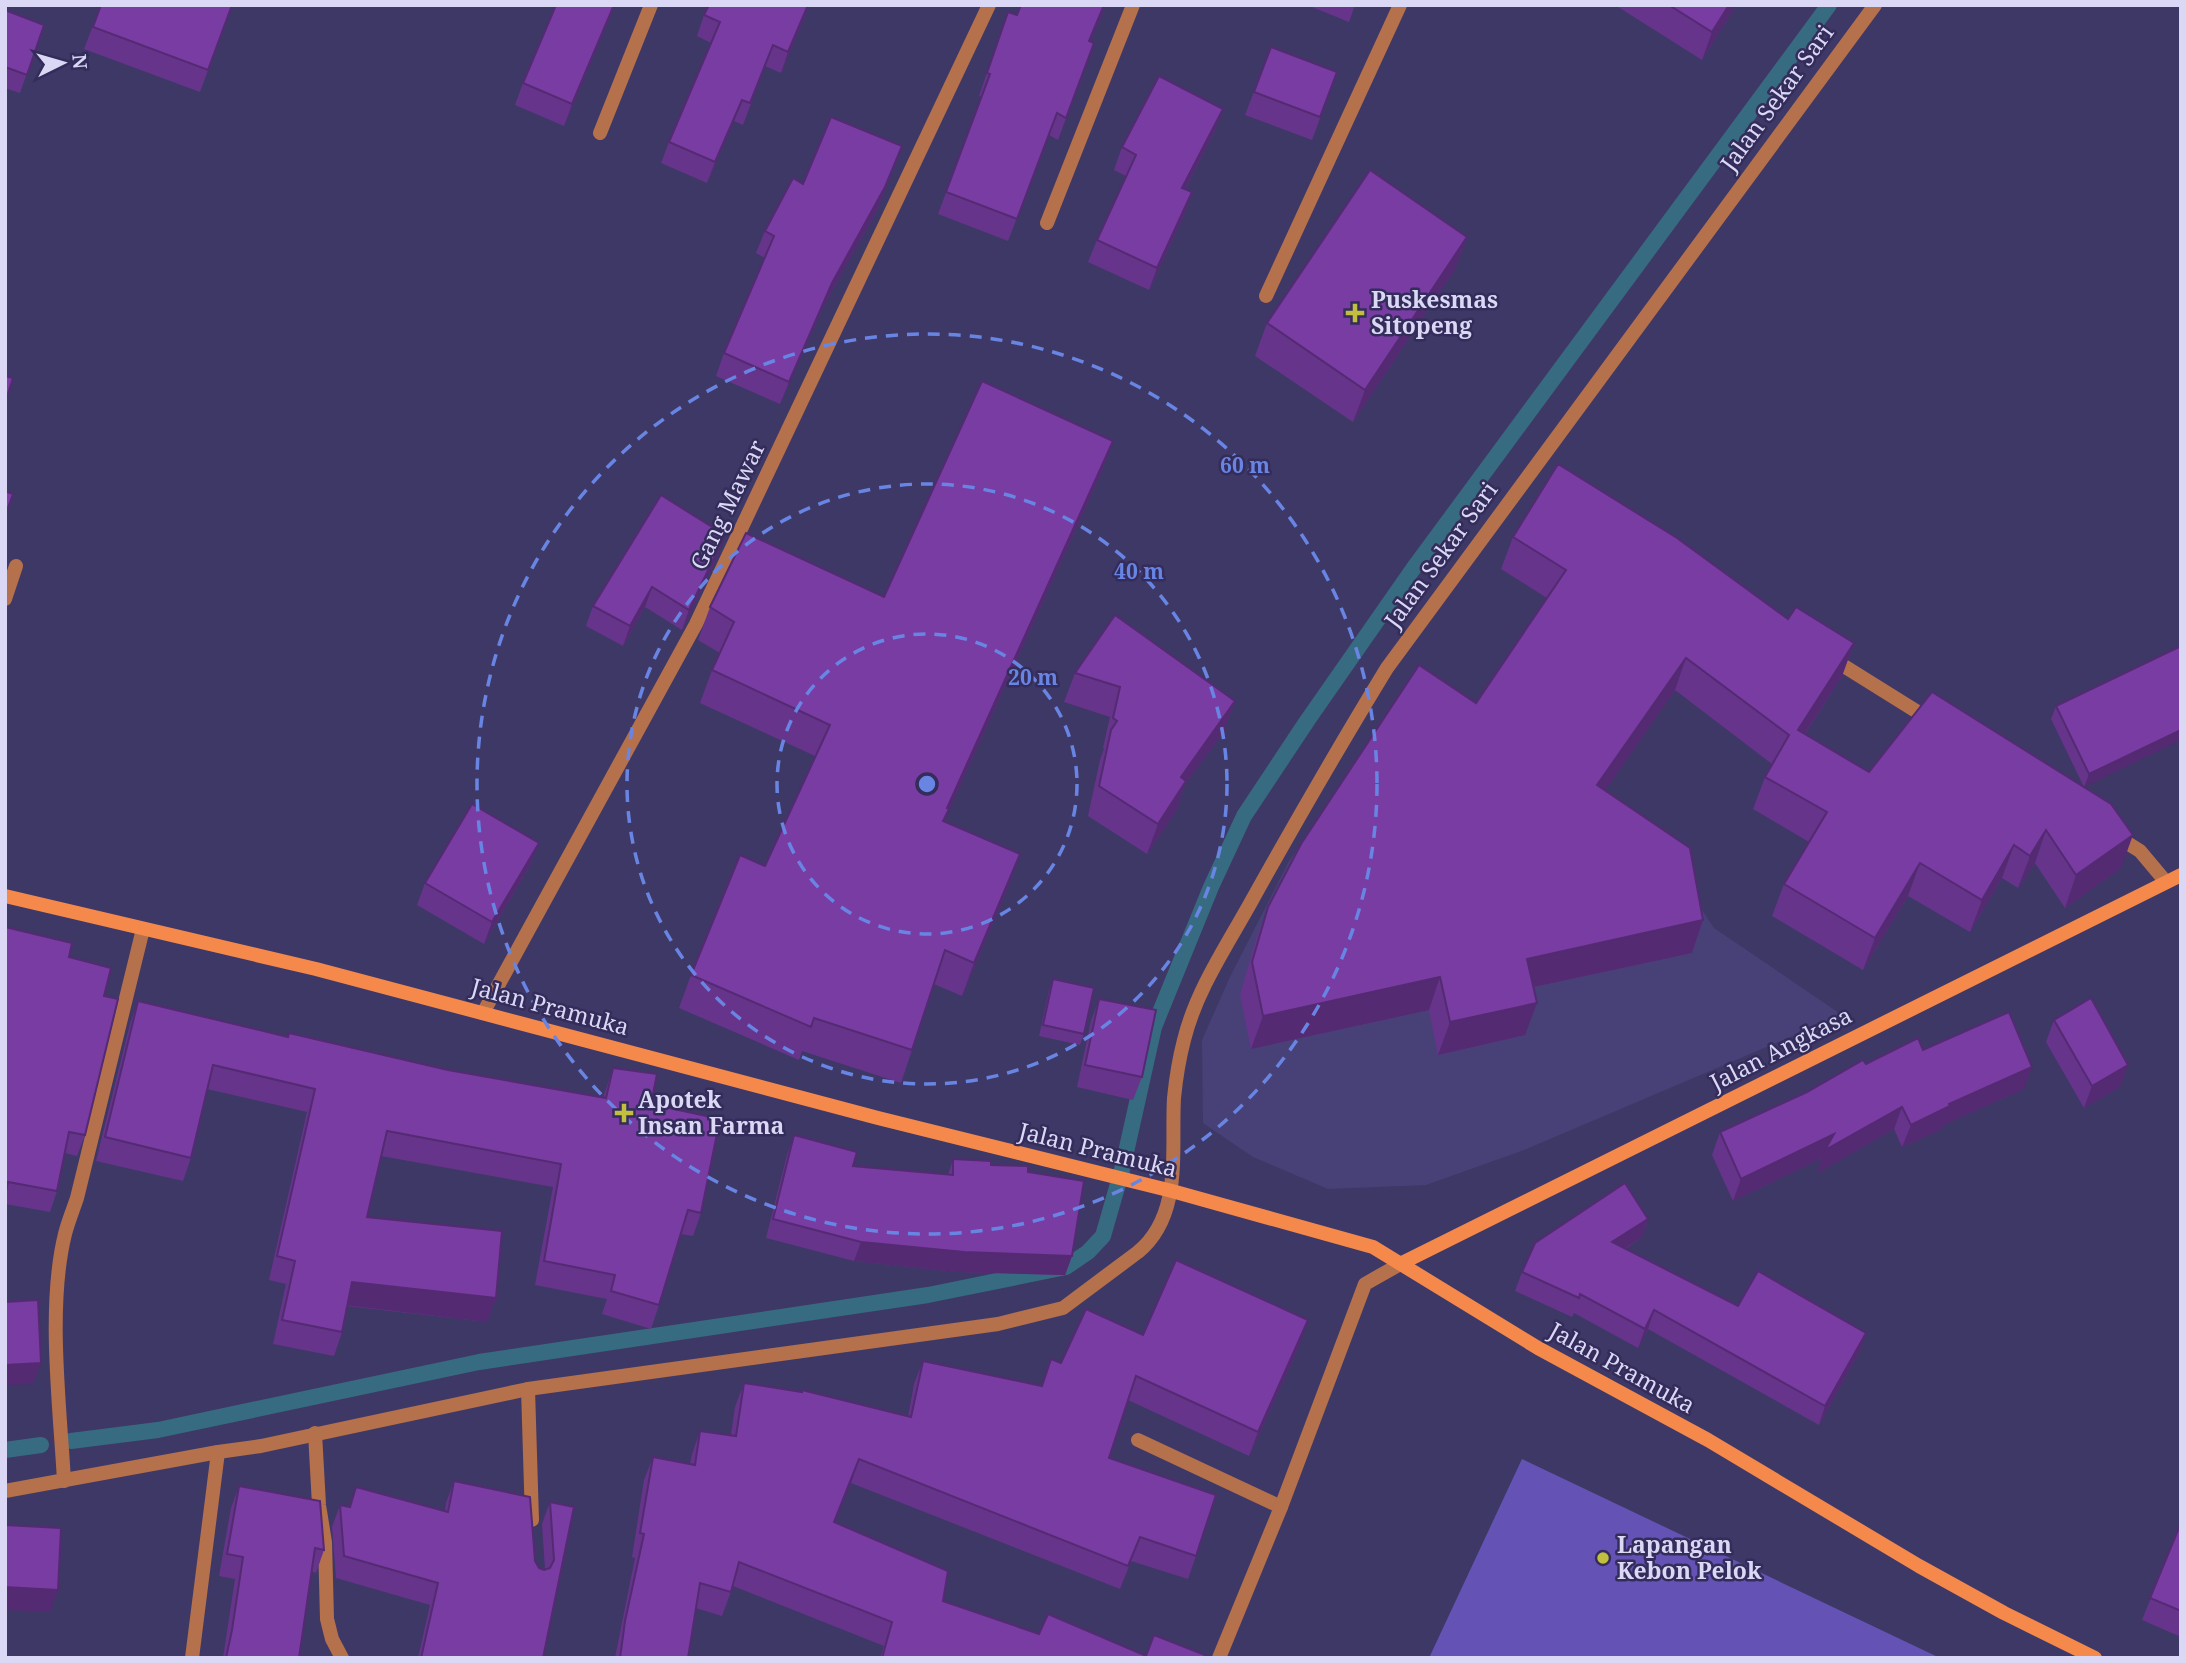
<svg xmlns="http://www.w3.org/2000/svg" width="2186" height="1663" font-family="'Noto Serif',serif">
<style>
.built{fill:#484177}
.green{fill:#6453b5}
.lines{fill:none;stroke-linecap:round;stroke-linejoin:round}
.stream{stroke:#376b81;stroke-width:16}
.street{stroke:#b5704c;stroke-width:14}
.secondary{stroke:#f5894c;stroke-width:14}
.wall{fill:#67348c}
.shaded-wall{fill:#542a72}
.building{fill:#783ca3;stroke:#542a72;stroke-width:2}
.ring{fill:none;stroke:#6985e4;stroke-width:3.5;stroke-dasharray:12 9}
.poi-dot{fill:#c1be40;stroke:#342d5b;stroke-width:2.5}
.labels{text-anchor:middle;stroke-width:5;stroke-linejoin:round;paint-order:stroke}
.street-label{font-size:23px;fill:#dad8f5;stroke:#342d5b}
.poi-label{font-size:23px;font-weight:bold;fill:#dad8f5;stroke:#342d5b;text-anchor:start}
.centre{fill:#6985e4;stroke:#342d5b;stroke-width:3.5}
.ring-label{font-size:21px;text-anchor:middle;font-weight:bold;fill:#6985e4;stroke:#342d5b;stroke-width:5;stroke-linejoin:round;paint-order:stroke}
</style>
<rect width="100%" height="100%" fill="#3e3866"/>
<path class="built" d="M1405 687 1677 872 1714 928 1842 1015 1524 1150 1426 1185 1328 1189 1253 1157 1203 1123 1202 1040 1230 977 1288 863Z"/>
<path class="green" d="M1522 1459 1940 1658H1429Z"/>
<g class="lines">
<g class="stream">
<path d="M71 1441 158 1430 479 1362 928 1295 1066 1267 1088 1252 1103 1236 1122 1170 1154 1027 1211 887 1244 816 1307 721 1413 569 1829 5"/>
<path d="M5 1450 41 1445"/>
</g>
<g class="street">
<path d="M600 133 651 5"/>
<path d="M1047 223 1133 5"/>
<path d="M1266 296 1400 5"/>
<path d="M5 599 16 566"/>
<path d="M1831 658 1932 721"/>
<path d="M2116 836 2140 851 2166 882"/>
<path d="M483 1013 696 624 989 5"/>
<path d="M528 1389 532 1520"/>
<path d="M315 1433 319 1505 325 1542 327 1619 332 1639 342 1658"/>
<path d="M1138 1440 1281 1507"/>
<path d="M64 1481C60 1407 47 1306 65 1234 68 1222 73 1210 77 1198L143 929"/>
<path d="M5 1491 218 1452 261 1446 528 1389 998 1324 1063 1308 1138 1252C1183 1215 1171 1150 1174 1098 1176 1078 1179 1059 1184 1040 1196 991 1226 947 1251 902 1295 823 1340 745 1387 668L1875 5"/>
<path d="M192 1658 218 1452"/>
<path d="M1219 1658 1281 1507 1365 1284 1402 1263"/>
</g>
<g class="secondary">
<path d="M5 896 316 969 878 1118 1172 1191 1373 1247 1538 1348 1708 1440 1919 1566 2004 1613 2095 1658"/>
<path d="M1402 1263 2181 875"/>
</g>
</g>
<g class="wall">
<path d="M101 5H232L200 92 84 49Z"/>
<path d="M556 5H615L564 126 515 105 523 83Z"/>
<path d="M1021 5H1106L1090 42 1094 43 1058 140 1049 135 1008 241 938 214 982 97 979 96 1008 12 1017 15Z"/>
<path d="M1307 5H1355L1349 22Z"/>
<path d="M1615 5H1736L1702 60Z"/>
<path d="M5 10 44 25 20 93 5 88Z"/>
<path d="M806 13 781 73 765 66 743 125 734 121 707 183 661 163 669 142 711 43 697 36 704 15Z"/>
<path d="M1271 47 1337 72 1312 140 1245 115Z"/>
<path d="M1223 109 1214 132 1185 189 1192 192 1184 215 1149 290 1088 262 1097 240 1126 176 1114 170 1122 147Z"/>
<path d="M902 146 877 210 824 305 780 404 716 376 724 353 765 258 756 253 765 231 803 184Z"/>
<path d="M1467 237 1455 269 1353 422 1255 356 1267 323Z"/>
<path d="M1113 441 1101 473 944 821 1020 854 1008 887 962 996 934 984 901 1083 802 1051 799 1060 679 1008 691 975 765 866 815 756 700 703 712 670 720 653 698 640 710 607 884 597Z"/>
<path d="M1513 537 1788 619 1854 643 1842 676 1805 734 1869 772 1932 692 2121 868 2065 908 2035 863 2018 888 2002 878 1970 932 1908 896 1863 970 1772 916 1784 884 1809 842 1753 809 1765 777 1772 764 1675 690 1605 790 1703 920 1692 953 1533 987 1525 1035 1438 1055 1429 1010 1251 1049 1240 995 1256 939 1268 907 1476 703 1547 598 1501 569Z"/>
<path d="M718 555 682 630 645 607 623 646 586 626 593 606Z"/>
<path d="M2181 646 2084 787 2051 719 2056 706Z"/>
<path d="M1075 673 1235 701 1224 731 1184 786 1176 811 1147 854 1088 816 1100 760 1104 749 1103 748 1110 717 1064 702Z"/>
<path d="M539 843 530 865 484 944 417 905 425 883Z"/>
<path d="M5 927 69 957 104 996 85 1135 77 1156 65 1153 57 1191 50 1212 5 1204Z"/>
<path d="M1053 979 1084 1034 1080 1045 1039 1036 1049 991Z"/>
<path d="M1099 999 1142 1077 1133 1100 1077 1087 1091 1021Z"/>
<path d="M138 1001 288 1037 448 1070 603 1098 613 1068 651 1104 701 1213 693 1236 681 1234 659 1305 651 1329 602 1314 607 1299 535 1285 553 1187 381 1156 367 1217 496 1298 487 1322 347 1306 342 1332 334 1356 273 1344 286 1284 269 1280 307 1112 207 1089 191 1158 183 1181 96 1161 130 1024Z"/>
<path d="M2054 1020 2120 1087 2084 1108 2046 1042Z"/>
<path d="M1923 1050 2024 1089 1943 1125 1942 1129 1902 1147 1894 1129 1817 1173 1822 1158 1733 1201 1712 1155 1720 1132 1866 1064Z"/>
<path d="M794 1135 853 1166 948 1175 953 1159 991 1165 1028 1172 1072 1256 1065 1275 957 1272 854 1261 766 1238 787 1155Z"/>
<path d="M1648 1219 1642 1237 1625 1249 1738 1306 1860 1351 1819 1425 1648 1329 1638 1348 1574 1313 1572 1317 1515 1291 1522 1272Z"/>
<path d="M1143 1335 1300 1344 1249 1456 1128 1400 1109 1458 1196 1556 1188 1579 1131 1561 1120 1589 851 1483 834 1522 943 1601 1039 1634 1146 1656 1204 1658H880L884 1646 733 1586 722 1616 696 1608 688 1658H615L635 1558 632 1557 644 1480 653 1457 690 1464 692 1454 700 1431 731 1435 735 1407 744 1383 908 1417 914 1384 923 1361 1042 1386 1051 1359 1061 1363Z"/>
<path d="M454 1481 535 1561 539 1568 545 1569 542 1524 550 1502 574 1507 543 1658H418L430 1605 336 1578 332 1527 340 1505 349 1507 356 1487 445 1511 446 1503Z"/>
<path d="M239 1486 324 1550 316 1573 311 1571 299 1658H223L235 1579 219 1576 231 1508Z"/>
<path d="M2181 1523V1637L2142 1620Z"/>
</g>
<g class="shaded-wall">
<path d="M614 5H615L564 126 572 104Z"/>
<path d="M808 5 806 13 781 73 788 52Z"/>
<path d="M1104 5H1106L1081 64 1089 41Z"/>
<path d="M1729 5H1736L1702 60 1712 32Z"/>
<path d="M742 100 734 121 707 183 715 162Z"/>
<path d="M1223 109 1214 132 1174 210 1182 188Z"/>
<path d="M902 146 877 210 824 305 780 404 789 382 832 283Z"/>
<path d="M1192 192 1184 215 1149 290 1157 268Z"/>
<path d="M1467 237 1455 269 1353 422 1365 390Z"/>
<path d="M1113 441 1101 473 945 819 937 842 947 808Z"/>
<path d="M725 535 718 555 682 630 689 610Z"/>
<path d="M652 587 645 607 623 646 630 626Z"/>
<path d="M1854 643 1842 676 1786 763 1798 730Z"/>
<path d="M1686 658 1675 690 1586 818 1597 785Z"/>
<path d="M1235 701 1224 731 1184 786 1176 811 1147 854 1158 824 1181 777Z"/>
<path d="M2181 730V740L2084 787 2089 774Z"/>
<path d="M2046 830 2035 863 2018 888 2030 856Z"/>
<path d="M2133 835 2121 868 2065 908 2076 875Z"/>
<path d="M539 843 530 865 484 944 492 922Z"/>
<path d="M2014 845 2002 878 1970 932 1982 900Z"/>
<path d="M1020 854 1008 887 962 996 974 963Z"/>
<path d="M1920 863 1908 896 1863 970 1875 938Z"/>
<path d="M1703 920 1692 953 1515 991 1527 959Z"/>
<path d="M1440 977 1429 1010 1251 1049 1263 1016Z"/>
<path d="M1537 1003 1525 1035 1438 1055 1450 1022Z"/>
<path d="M2128 1065 2120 1087 2084 1108 2092 1086Z"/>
<path d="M2032 1067 2024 1089 1943 1125 1942 1129 1902 1147 1911 1125 1949 1104Z"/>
<path d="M1902 1107 1894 1129 1817 1173 1822 1158 1733 1201 1741 1179 1834 1134Z"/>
<path d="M1648 1219 1642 1237 1606 1261 1612 1242Z"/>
<path d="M861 1242 1072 1256 1065 1275 957 1272 854 1261Z"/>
<path d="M352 1282 496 1298 487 1322 344 1305Z"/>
<path d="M1654 1310 1648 1329 1638 1348 1645 1329Z"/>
<path d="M1308 1320 1300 1344 1249 1456 1258 1432Z"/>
<path d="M1866 1333 1860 1351 1819 1425 1825 1406Z"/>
<path d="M41 1363 33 1384 5 1385V1365Z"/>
<path d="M859 1459 851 1483 825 1545 834 1522Z"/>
<path d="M5 1587 58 1590 50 1612 5 1610Z"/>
</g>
<g class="building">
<path d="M101 5H232L208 70 93 27Z"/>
<path d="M556 5H614L572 104 523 83Z"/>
<path d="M709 5H808L788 52 773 45 750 103 742 100 715 162 669 142 720 22 704 15Z"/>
<path d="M1021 5H1104L1089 41 1094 43 1066 118 1057 113 1017 219 946 192 990 74 987 73 1008 12 1017 15Z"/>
<path d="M1669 5H1729L1712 32Z"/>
<path d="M5 10 44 25 27 75 5 67Z"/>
<path d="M1271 47 1337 72 1320 117 1254 92Z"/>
<path d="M1159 76 1223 109 1182 188 1192 192 1157 268 1097 240 1136 155 1122 147Z"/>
<path d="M831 117 902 146 885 187 832 283 789 382 724 353 774 236 765 231 793 178 803 184Z"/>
<path d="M1370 170 1467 237 1365 390 1267 323Z"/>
<path d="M5 376 13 378 5 403Z"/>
<path d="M982 381 1113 441 947 808 949 809 943 821 1020 854 974 963 945 950 912 1050 814 1018 811 1027 691 975 740 855 765 866 830 725 712 670 734 622 710 607 746 533 884 597Z"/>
<path d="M1558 464 1677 538 1788 619 1796 607 1854 643 1798 730 1869 772 1932 692 2111 804 2133 835 2076 875 2046 830 2030 856 2014 845 1982 900 1920 863 1875 938 1784 884 1827 812 1765 777 1789 735 1686 658 1597 785 1690 848 1703 920 1527 959 1537 1003 1450 1022 1440 977 1263 1016 1252 962 1268 907 1301 844 1419 665 1476 703 1566 570 1513 537Z"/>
<path d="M5 491 13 494 5 516Z"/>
<path d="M661 495 725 535 689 610 652 587 630 626 593 606Z"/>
<path d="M1115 615 1235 701 1181 777 1186 781 1158 824 1099 786 1111 730 1117 721 1113 718 1120 687 1075 673Z"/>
<path d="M2181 646V730L2089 774 2056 706Z"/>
<path d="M472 804 539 843 492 922 425 883Z"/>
<path d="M5 927 72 943 69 957 111 968 104 996 118 999 85 1135 69 1132 57 1191 8 1182 5 1196Z"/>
<path d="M1053 979 1094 988 1084 1034 1043 1025Z"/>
<path d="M2091 998 2128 1065 2092 1086 2054 1020Z"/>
<path d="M1099 999 1156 1010 1142 1077 1085 1065Z"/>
<path d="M138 1001 288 1037 289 1033 448 1070 606 1098 613 1068 657 1074 651 1104 720 1119 701 1213 688 1210 659 1305 611 1291 615 1275 544 1261 561 1164 387 1131 367 1217 502 1231 496 1298 352 1282 342 1332 282 1320 295 1261 277 1256 315 1089 213 1065 191 1158 105 1137Z"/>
<path d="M2009 1012 2032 1067 1949 1104 1950 1106 1911 1125 1902 1107 1825 1150 1834 1134 1741 1179 1720 1132 1807 1092 1863 1060 1866 1064 1918 1038 1923 1050Z"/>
<path d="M794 1135 857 1152 853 1166 953 1175V1159L991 1161V1165L1028 1166V1172L1084 1181 1072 1256 964 1252 861 1242 773 1219Z"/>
<path d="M1625 1183 1648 1219 1612 1242 1738 1306 1758 1271 1866 1333 1825 1406 1654 1310 1645 1329 1580 1294 1579 1298 1522 1272 1535 1243Z"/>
<path d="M1176 1260 1308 1320 1258 1432 1136 1376 1109 1458 1216 1495 1196 1556 1140 1537 1128 1566 859 1459 834 1522 948 1571 943 1601 1039 1634 1048 1614 1146 1656 1154 1635 1205 1655 1204 1658H882L892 1622 739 1562 731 1592 700 1583 688 1658H620L625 1621 644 1534 640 1533 653 1457 695 1465 700 1431 736 1436 744 1383 802 1392V1390L911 1417 923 1361 1042 1386 1051 1359 1061 1363 1086 1309 1143 1335Z"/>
<path d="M38 1300 41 1363 5 1365V1302Z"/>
<path d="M454 1481 530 1497 535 1561 539 1568 544 1570 550 1568 554 1560 550 1502 574 1507 543 1658H421L438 1583 344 1556 340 1505 350 1507 356 1487 448 1512Z"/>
<path d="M239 1486 320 1501 324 1550 315 1548 299 1658H226L232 1630 243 1557 227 1554Z"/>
<path d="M2181 1523V1611L2150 1598Z"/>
<path d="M5 1525 61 1528 58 1590 5 1587Z"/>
</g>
<g class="ring">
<circle cx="927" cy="784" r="150"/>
<circle cx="927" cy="784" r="300"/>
<circle cx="927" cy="784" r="450"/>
</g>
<g class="poi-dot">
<path d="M1351.5 302.5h7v7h7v7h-7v7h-7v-7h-7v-7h7z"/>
<path d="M620.5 1102.5h7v7h7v7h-7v7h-7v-7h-7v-7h7z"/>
<circle cx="1603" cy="1558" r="7"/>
</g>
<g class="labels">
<g class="street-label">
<text transform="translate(1777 98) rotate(-54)" y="8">Jalan Sekar Sari</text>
<text transform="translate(728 505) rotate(-64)" y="8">Gang Mawar</text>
<text transform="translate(1441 555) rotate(-54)" y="8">Jalan Sekar Sari</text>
<text transform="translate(550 1007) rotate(15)" y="8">Jalan Pramuka</text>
<text transform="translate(1781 1049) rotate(-27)" y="8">Jalan Angkasa</text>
<text transform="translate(1098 1150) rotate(14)" y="8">Jalan Pramuka</text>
<text transform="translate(1622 1368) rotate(29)" y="8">Jalan Pramuka</text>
</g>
<g class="poi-label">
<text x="1371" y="308">Puskesmas<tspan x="1371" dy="26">Sitopeng</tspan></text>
<text x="638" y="1108">Apotek<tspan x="638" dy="26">Insan Farma</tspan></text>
<text x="1617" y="1553">Lapangan<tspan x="1617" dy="26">Kebon Pelok</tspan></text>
</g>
</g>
<circle cx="927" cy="784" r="10" class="centre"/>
<g class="ring-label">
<text x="1245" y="473">60 m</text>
<text x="1139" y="579">40 m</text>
<text x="1033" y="685">20 m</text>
</g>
<rect width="2186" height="1663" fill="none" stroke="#dad8f5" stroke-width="14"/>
<g transform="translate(63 63) rotate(85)" stroke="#342d5b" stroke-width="5" paint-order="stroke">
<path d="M0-5L12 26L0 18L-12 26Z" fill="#dad8f5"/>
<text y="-10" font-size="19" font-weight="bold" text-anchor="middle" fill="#dad8f5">N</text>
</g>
</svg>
